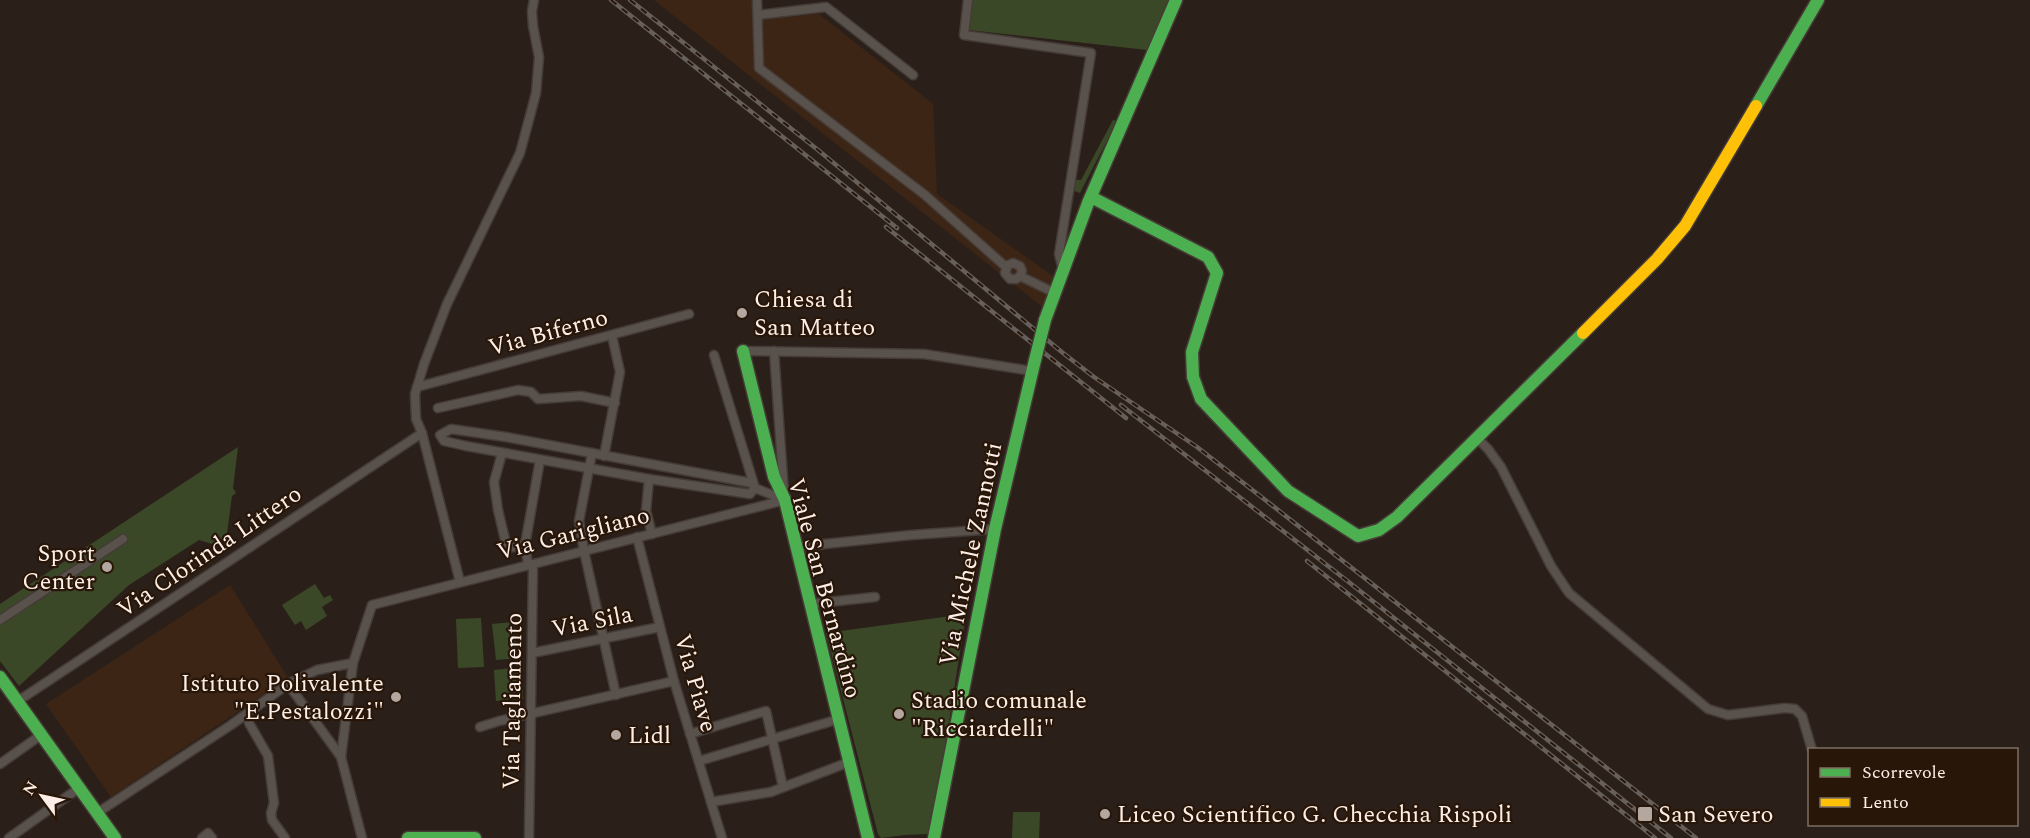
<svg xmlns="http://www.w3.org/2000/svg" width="2030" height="838" font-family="Spectral,serif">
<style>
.built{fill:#3c2515}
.green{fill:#3a4827}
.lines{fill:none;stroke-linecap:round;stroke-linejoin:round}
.street-casing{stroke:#453b37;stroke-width:11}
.fast-casing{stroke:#453b37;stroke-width:15}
.slow-casing{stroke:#453b37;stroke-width:15}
.street{stroke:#59514c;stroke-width:8}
.fast{stroke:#4caf50;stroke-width:12}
.slow{stroke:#ffc107;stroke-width:12}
.rail-casing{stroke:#665f5a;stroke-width:4.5}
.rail{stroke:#281609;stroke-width:2;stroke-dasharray:7;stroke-linecap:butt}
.fast-bridge-casing{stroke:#453b37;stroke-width:15;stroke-linecap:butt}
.fast-bridge{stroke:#4caf50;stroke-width:12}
.poi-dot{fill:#b4a79f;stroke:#281609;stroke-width:2}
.labels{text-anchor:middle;stroke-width:4.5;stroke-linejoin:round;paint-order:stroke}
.poi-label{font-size:24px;fill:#fdefe7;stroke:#281609;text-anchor:start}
.street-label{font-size:24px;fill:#fdefe7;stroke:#281609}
</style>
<rect width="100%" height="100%" fill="#2b2019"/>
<g class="built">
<path d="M654 0H759L761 19 819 14 933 104 937 194 1053 276 1045 309Z"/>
<path d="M230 585 288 678 111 797 46 704Z"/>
</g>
<g class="green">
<path d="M973 0H1170L1147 50 969 30Z"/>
<path d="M1113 120 1117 121 1080 193 1072 190 1074 180H1081Z"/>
<path d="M238 447 233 488 236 493 232 496 225 548 199 540 129 585 19 686 0 661V604Z"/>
<path d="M315 584 324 598 330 595 333 600 322 607 327 616 306 630 301 621 295 625 282 605Z"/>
<path d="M966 614 932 829 927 834 905 835 881 838 878 834 826 633Z"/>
<path d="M481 618 484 667 458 668 456 619Z"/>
<path d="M514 622 517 658 496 660 492 624Z"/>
<path d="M521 667 523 699 496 701 494 670Z"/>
<path d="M1013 812H1040L1039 838H1012Z"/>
</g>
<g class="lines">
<g class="street-casing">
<g id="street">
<path d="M757 0 759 68 925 195 1006 267"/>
<path d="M968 0 964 35 1091 53 1059 254 1063 270"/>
<path d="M758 15 826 7 913 75"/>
<path d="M1020 276 1022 271 1020 266 1013 263 1008 265 1005 273 1010 279H1016L1020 276 1055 293"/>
<path d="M743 351 924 354 1032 371"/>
<path d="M774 351 784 493"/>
<path d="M714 355 755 488 750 494 649 479 466 446 444 441 440 435 451 429 506 437 752 483"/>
<path d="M417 387 689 314"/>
<path d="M438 408 518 390 531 392 538 399 581 396 615 403"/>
<path d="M1477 438 1488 449 1501 467 1551 566 1569 593 1708 709 1728 715 1785 708 1795 709 1802 716 1812 750"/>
<path d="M502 453 494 482 498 510 507 548 525 545"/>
<path d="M592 453 579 521 584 551 616 695"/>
<path d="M604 456 620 372 612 336"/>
<path d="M649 479 646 511 652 534"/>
<path d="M755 488 785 500"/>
<path d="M637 537 674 681 722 838"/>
<path d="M796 547 911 535 995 529"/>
<path d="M528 565 525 545 540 460"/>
<path d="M460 582 422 433 416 419 415 394 424 364 447 304 520 153 531 112 536 93 539 57 533 26 532 11 534 0"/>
<path d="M810 604 875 597"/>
<path d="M0 620 123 539"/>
<path d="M532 653 660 627"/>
<path d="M288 684 341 757"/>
<path d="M18 701 422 433"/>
<path d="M249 723 268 756 274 803 271 813 272 820 285 838"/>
<path d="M480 727 499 721 674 681"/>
<path d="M690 734 766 711 783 787"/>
<path d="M699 761 839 719"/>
<path d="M0 764 41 735"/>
<path d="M711 802 771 792 849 762"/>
<path d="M97 813 231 725 288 684 317 670 353 663"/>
<path d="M9 838 79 788"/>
<path d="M202 838 208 833 212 838"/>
<path d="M362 838 341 757 353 663 372 605 785 500"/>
<path d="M529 838 533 564"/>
</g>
</g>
<g class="fast-casing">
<g id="fast">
<path d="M1756 106 1818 0"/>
<path d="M1091 197 1208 257 1217 273 1192 352 1193 377 1201 399 1288 491 1358 536 1379 530 1397 517 1583 333"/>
<path d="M1045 320 1088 203 1176 0"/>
<path d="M743 351 774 477 785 500 868 838"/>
<path d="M0 677 115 838"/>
<path d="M408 838H475"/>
<path d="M934 838 995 529 1035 360"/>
</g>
</g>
<g class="slow-casing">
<path id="slow" d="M1583 333 1657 259 1685 226 1756 106"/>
</g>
<use href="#street" class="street"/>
<use href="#fast" class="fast"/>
<use href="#slow" class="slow"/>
<g class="rail-casing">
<g id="rail">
<path d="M611 0 897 228"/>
<path d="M630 0 818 150 1063 353 1094 377 1197 447 1264 499 1696 838"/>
<path d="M886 227 1126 418"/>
<path d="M1121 405 1350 583 1671 838"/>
<path d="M1307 561 1655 838"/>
</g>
</g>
<use href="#rail" class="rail"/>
<g class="fast-bridge-casing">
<path id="fast-bridge" d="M1035 360 1045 320"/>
</g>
<use href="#fast-bridge" class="fast-bridge"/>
</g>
<g class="poi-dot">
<circle cx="742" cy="313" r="6"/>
<circle cx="107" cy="567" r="6"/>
<circle cx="396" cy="697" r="6"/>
<circle cx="899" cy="714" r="6"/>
<circle cx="616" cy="735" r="6"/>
<circle cx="1105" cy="814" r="6"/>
<rect x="1637" y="806" width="16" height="16" rx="3"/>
</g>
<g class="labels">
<g class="poi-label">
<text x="754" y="307">Chiesa di<tspan x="754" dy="28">San Matteo</tspan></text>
<text x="95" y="561" text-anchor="end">Sport<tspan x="95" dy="28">Center</tspan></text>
<text x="384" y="691" text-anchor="end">Istituto Polivalente<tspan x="384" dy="28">"E.Pestalozzi"</tspan></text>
<text x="911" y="708">Stadio comunale<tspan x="911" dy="28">"Ricciardelli"</tspan></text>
<text x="628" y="743">Lidl</text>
<text x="1117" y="822">Liceo Scientifico G. Checchia Rispoli</text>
<text x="1658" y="822">San Severo</text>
</g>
<g class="street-label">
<text transform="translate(548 332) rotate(-15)" y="8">Via Biferno</text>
<text transform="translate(573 533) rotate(-14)" y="8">Via Garigliano</text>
<text transform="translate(209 551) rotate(-34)" y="8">Via Clorinda Littero</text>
<text transform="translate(970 554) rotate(-78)" y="8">Via Michele Zannotti</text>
<text transform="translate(825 588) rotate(75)" y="8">Viale San Bernardino</text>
<text transform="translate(592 621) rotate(-11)" y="8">Via Sila</text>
<text transform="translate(696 683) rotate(74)" y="8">Via Piave</text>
<text transform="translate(512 701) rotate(-89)" y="8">Via Tagliamento</text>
</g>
</g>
<rect x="1808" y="748" width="210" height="78" fill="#281609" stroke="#7d6d62" stroke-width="1.5"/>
<rect x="1820" y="768" width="30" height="9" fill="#4caf50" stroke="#7d6d62" stroke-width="1.5"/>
<text x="1862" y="778" font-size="18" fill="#fdefe7">Scorrevole</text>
<rect x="1820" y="798" width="30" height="9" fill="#ffc107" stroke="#7d6d62" stroke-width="1.5"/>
<text x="1862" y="808" font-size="18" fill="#fdefe7">Lento</text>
<g transform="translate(42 796) rotate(303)" stroke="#281609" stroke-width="4.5" paint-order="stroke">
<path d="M0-4.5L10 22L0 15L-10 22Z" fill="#fdefe7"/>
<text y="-9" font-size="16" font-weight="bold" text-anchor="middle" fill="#fdefe7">N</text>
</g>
</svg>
